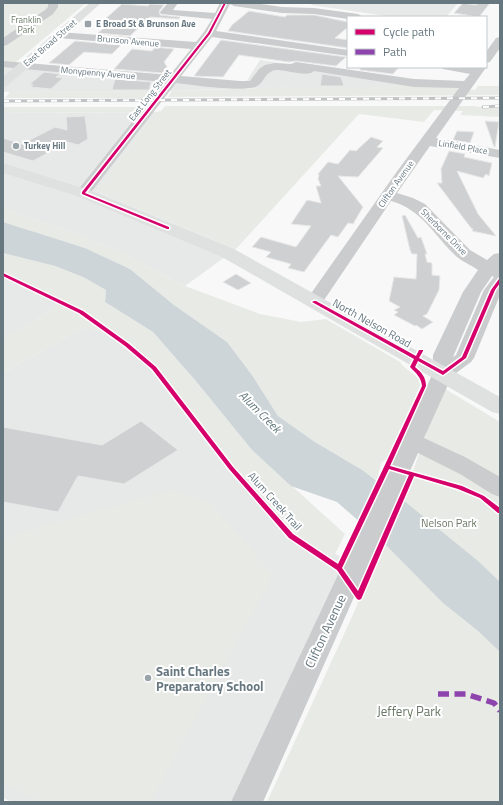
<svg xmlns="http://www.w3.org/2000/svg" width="503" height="805" font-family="'Titillium Web',sans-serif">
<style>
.built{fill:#e7e9e8}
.green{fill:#e8eae5}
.water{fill:#cdd5d8}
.building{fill:#cfd0d1;stroke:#e8e8e8}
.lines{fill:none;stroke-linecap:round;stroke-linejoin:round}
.minor{fill:#cbcccd;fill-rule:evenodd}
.major{fill:#dfe0e0;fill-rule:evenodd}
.rail-casing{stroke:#c0c2c3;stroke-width:3}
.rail{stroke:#fff;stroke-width:2;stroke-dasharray:6;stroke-linecap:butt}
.quiet{stroke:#8e44ad;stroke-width:5.5;stroke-dasharray:11 5.5;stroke-linecap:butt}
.cycleway-casing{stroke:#fff;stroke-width:3}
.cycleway{fill:#d6006c;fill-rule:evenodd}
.poi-dot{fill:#99a4aa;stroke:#fff;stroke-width:1.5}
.labels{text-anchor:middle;stroke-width:4;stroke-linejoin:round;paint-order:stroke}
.far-park-label{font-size:9px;fill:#6a7865;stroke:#fff}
.far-poi-label{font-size:9px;font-weight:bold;fill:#667780;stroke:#fff;text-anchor:start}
.far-street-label{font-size:9px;fill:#667780;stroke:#fff}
.street-label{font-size:11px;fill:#667780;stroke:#fff}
.park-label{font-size:11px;fill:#6a7865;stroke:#fff}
.water-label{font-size:12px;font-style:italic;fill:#617679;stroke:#fff}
.near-street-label{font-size:13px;fill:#667780;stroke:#fff}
.near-poi-label{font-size:13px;font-weight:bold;fill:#667780;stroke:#fff;text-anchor:start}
.near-park-label{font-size:13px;fill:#6a7865;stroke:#fff}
</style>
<rect width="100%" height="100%" fill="#f8f8f8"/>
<g class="built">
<path d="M314 3H458L446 17H393L311 5Z"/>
<path d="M260 60 398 81 393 87 245 88 172 91 3 92V73L12 65 246 82Z"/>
<path d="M156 112 97 190 100 193 236 249 185 286 118 251 58 227 22 216 3 207V113Z"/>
<path d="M3 275 29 284 55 301V308L3 340Z"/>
<path d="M81 329H92L109 333 148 365 316 556 335 554 348 559 235 802H12L3 798V370L6 371Z"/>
</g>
<g class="green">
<path d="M3 3H86L3 73Z"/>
<path d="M398 81 458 86V89L475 90 478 86H500V95L168 97 172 91 290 87H393Z"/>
<path d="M155 91 151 98H5L10 92Z"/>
<path d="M165 106H474L484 108H500V117L460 115 463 111 434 110 424 122 359 114 236 249 100 193 97 190 156 112 161 111Z"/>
<path d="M3 107H138L134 112 3 113Z"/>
<path d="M3 207 22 216 58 227 118 251 185 286 260 314 301 322 326 319 400 362C406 372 421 374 421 389L387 458 381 463 377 480 315 442 278 416 252 375 227 342 174 305 130 269 85 248 3 222Z"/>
<path d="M3 253 55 266 83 277 106 290 105 302 153 332 195 380 252 450 345 534 335 554 316 556 267 514 148 365 109 333 92 329H81L6 371 3 370V340L55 308V301L29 284 3 275Z"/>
<path d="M442 387 500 422V614L477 630 500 652V802H267L356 608C362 584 377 564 386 542 407 491 424 439 442 387Z"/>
<path d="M172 490 210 502 273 575 150 802H42L3 783V540L43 526Z"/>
</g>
<path class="water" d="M3 222 85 248 130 269 174 305 227 342 252 375 278 416 315 442 362 470 403 500 478 561 500 582V652L477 630 443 603 385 544 337 502 291 486 252 450 195 380 153 332 105 302 106 290 83 277 55 266 3 253Z"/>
<g class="building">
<path d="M463 3 475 5 480 3H490L479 17 454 13Z"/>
<path d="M122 4 148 6 150 4 164 5 159 11 160 15 180 17 179 19 150 17 130 36 98 33 112 21 104 20Z"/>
<path d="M249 11 285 17 287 15H314L348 22V27L335 38 348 40V48L228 31 232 25Z"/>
<path d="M221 40 346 57 336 66 296 61 289 62 239 55 223 77 194 76Z"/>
<path d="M75 41 121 45 112 54 84 52 69 65 49 63Z"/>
<path d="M155 47 174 49 164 62 167 67 162 73 114 69 132 49 152 51Z"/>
<path d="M360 67H399L393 74 360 70Z"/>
<path d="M44 72 60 74 56 77 63 78 51 89 30 87 33 85 30 84Z"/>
<path d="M322 74 341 77 344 86H320Z"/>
<path d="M115 79 151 82 149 90H112Z"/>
<path d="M85 116 88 139 78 145 68 142 33 161 3 152V138L22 144 55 127 67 130 66 117Z"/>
<path d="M485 121 499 122 495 147H494Z"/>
<path d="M457 131 474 132 470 143 453 140Z"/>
<path d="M371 137 383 141 377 147 383 148 358 177 338 176 363 207 353 224 348 223 338 237 331 235 304 272 288 268 291 264 266 257 271 252 252 247 261 237 296 247 311 226 291 224 307 200 321 203 316 186H321L318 179 319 175 318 174 328 162 338 164 350 150 356 151Z"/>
<path d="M449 151 465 154 464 157 492 163 489 176 486 174 483 178 457 171 478 214 496 236 472 231 473 229 471 228 437 183H442L441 169Z"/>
<path d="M405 215 418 238 421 237 427 254H425L427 262 432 263V275L440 276 439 290 427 314 423 316 433 322 422 329 416 325 415 326 394 315 398 312 394 310 400 307 389 301 394 277 416 279 417 254H412L410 250 402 216Z"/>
<path d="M236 274 251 283 238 290 223 282Z"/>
<path d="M141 421 178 450 124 484 78 476 58 512 3 502V427L102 445Z"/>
</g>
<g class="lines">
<g class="minor">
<path d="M48 3H58V7L53 14 7 45 3 46V38L45 10 48 7Z"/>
<path d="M168 3H178L173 10 215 13 220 3H254L282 7 314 8 358 14 363 17H348V19L314 14 282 13 234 6 230 4 216 31 348 50V56L212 37 181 76 240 81H250L259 69 265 65 275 63 291 64 296 62 414 79 464 81 470 74 443 69 441 67H486V66L487 67 485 69 436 138 500 150V158L430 146 397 193 413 198 425 204 470 250 487 260 494 254 500 253V295L474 358 471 362 452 376 424 438 465 457 500 477V497L492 494 460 474 418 453 263 802H231L433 373V355L463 292 478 270C471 265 463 262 457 257 434 236 423 210 391 201L320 306 314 307 308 306 305 302 398 170 459 88 414 87 314 71C308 78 285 69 276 70 265 71 264 84 255 87 240 92 194 85 176 83L88 196 83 198 78 196 75 193 78 190 164 82 3 67V61L170 75 191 49 58 38 53 35 58 32 196 42 204 32 212 19 161 14 160 12ZM492 276 494 277 484 290 456 355 453 357 481 292Z"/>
<path d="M500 37V48L490 62 486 63V52L496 38Z"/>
</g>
<g class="major">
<path d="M90 3H101L7 86 3 87V77Z"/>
<path d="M3 163 89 190 234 249 500 397V414L492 412 222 257 77 196 3 173Z"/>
</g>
<g class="rail-casing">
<g id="rail">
<path d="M3 101 500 98"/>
<path d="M483 107 500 106"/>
</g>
</g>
<use href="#rail" class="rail"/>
<path class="quiet" d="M438 694H466L494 703 500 711"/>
<g class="cycleway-casing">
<g id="cycleway">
<path d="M224 3H226L210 34 85 193 169 227V229H167L82 194V192L208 33Z"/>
<path d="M3 273 83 311 129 344 156 367 233 467 293 534 338 564 384 467 422 386C421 377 416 373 410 367L414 359 312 302 314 301H316L416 356 419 350H423V351L419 358 443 371 462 357 491 290 499 279H500V283L495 290 466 358 443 375 418 361 415 367C421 372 426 377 426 386L390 466 462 486 484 496 500 508V513H498L480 498 458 489 414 476 362 597 361 599 359 600 357 599 337 570 289 538 229 469 152 369 125 346 79 313 3 276ZM389 469 409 475 358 591 342 568Z"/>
</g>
</g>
<use href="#cycleway" class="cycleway"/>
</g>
<g class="poi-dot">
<rect x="84" y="20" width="8" height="8" rx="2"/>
<circle cx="16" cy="146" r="4"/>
<circle cx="148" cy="678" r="4"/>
</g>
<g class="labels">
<g class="far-park-label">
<text x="26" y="23">Franklin<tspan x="26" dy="10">Park</tspan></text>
</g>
<g class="far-poi-label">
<text x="96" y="27">E Broad St &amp; Brunson Ave</text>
<text x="24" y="149">Turkey Hill</text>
</g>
<g class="far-street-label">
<text transform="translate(128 41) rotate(5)" y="3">Brunson Avenue</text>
<text transform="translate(50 43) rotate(-41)" y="3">East Broad Street</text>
<text transform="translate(98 73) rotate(5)" y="3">Monypenny Avenue</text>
<text transform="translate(150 95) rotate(-52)" y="3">East Long Street</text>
<text transform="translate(463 147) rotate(10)" y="3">Linfield Place</text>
<text transform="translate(396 184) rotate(-55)" y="3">Clifton Avenue</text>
<text transform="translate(444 232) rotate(45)" y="3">Sherborne Drive</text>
</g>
<g class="street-label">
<text transform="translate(372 323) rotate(29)" y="4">North Nelson Road</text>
<text transform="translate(275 501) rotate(48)" y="4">Alum Creek Trail</text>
</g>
<g class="park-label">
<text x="449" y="527">Nelson Park</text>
</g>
<g class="water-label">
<text transform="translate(260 412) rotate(45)" y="4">Alum Creek</text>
</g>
<g class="near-street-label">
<text transform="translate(325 631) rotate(-65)" y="5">Clifton Avenue</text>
</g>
<g class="near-poi-label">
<text x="156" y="676">Saint Charles<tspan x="156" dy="15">Preparatory School</tspan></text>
</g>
<g class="near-park-label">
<text x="409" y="716">Jeffery Park</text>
</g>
</g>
<rect width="503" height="805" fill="none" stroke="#667780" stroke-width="8"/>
<rect x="347" y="16" width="140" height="52" fill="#ffffff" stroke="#c2c9cc"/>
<rect x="355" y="29" width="20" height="6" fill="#d6006c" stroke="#c2c9cc"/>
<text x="383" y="36" font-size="12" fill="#667780">Cycle path</text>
<rect x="355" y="49" width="20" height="6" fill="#8e44ad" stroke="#c2c9cc"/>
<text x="383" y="56" font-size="12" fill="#667780">Path</text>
</svg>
